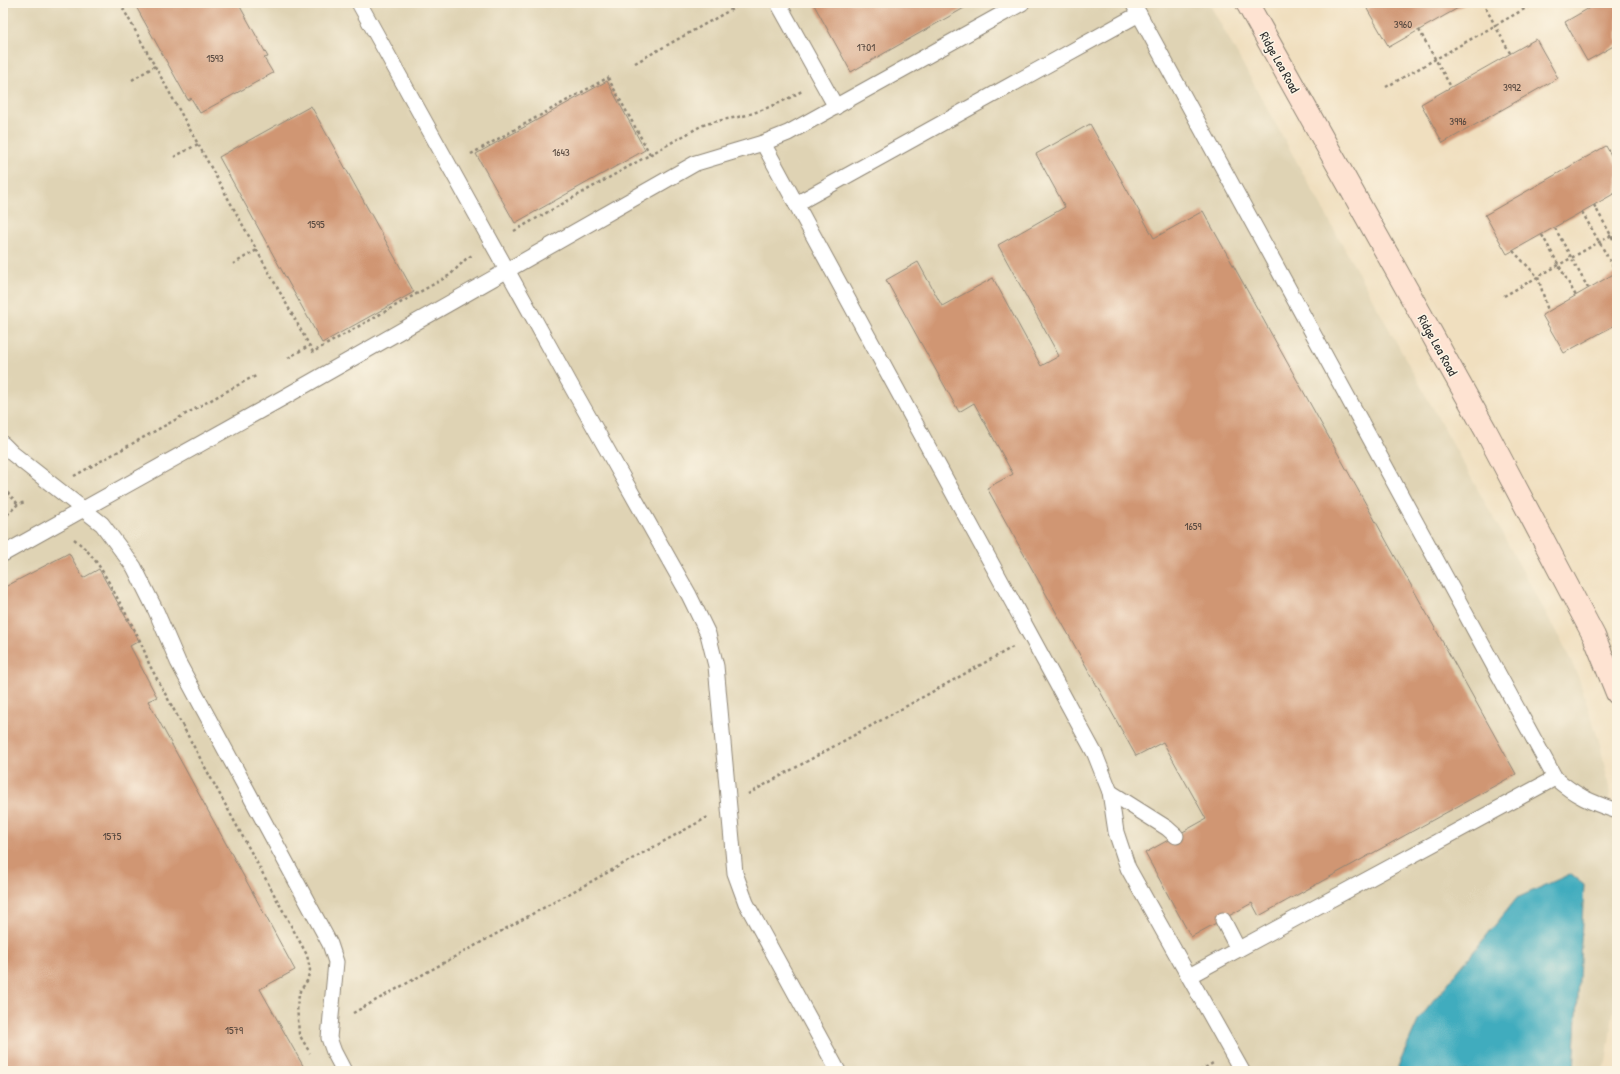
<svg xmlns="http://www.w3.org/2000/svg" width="1620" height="1074" font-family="'Patrick Hand',sans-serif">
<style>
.built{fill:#dfd3b4}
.water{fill:#3facbe;stroke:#356c74}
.building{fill:#d09673}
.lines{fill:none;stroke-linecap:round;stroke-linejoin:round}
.lane-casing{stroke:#8e8575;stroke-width:17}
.secondary-casing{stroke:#8e8575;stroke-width:24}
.path{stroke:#8e8575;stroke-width:2.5;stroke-dasharray:3 3;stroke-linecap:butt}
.lane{stroke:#fff;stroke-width:15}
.secondary{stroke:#fee3d2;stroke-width:22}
.labels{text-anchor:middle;stroke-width:3;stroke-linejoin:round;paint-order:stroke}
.number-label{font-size:11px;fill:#54463d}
.street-label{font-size:13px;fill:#2b2b2b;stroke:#fcf5e5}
</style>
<rect width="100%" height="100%" fill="#fcf5e5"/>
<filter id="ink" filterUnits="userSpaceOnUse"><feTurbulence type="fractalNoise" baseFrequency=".025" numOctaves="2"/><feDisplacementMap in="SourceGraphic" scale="8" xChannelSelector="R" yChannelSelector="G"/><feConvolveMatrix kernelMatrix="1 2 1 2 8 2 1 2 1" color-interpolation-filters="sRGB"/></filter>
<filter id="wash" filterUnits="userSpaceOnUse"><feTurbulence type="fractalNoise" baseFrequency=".012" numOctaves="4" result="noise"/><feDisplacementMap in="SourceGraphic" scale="16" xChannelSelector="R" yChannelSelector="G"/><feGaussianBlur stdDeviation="0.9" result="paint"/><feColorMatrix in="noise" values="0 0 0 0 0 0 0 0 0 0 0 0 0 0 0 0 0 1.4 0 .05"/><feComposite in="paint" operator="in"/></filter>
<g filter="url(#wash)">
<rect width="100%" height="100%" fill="#f0dfbf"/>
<path class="built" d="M3 3H1209L1562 642 1578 676 1600 744 1609 787 1617 860V987L1606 1062 1603 1071H3Z"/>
<path class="water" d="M1570 874 1584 885 1574 1071H1396L1419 1019 1517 898Z"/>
<g id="blocks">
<g class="building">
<path d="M134 3H238L268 57 264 58 273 73 200 113 191 98 188 100Z"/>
<path d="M813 3H973L851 72Z"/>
<path d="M1378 3H1467L1389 47 1367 9Z"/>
<path d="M1598 3H1617V44L1587 61 1565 22Z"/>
<path d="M1536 39 1558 78 1443 143 1421 104Z"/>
<path d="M607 81 645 150 515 223 476 154Z"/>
<path d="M311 106 414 292 322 343 219 157Z"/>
<path d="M1090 124 1154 238 1203 211 1516 774 1259 916 1252 903 1191 937 1145 853 1206 819 1163 742 1136 756 987 488 1013 474 974 403 959 412 886 280 918 262 942 306 993 278 1041 366 1059 356 998 245 1065 207 1036 154Z"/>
<path d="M1606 146 1617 166V192L1507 254 1485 215Z"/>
<path d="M1617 272V324L1564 353 1542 315Z"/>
<path d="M69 553 83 578 99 569 139 641 130 646 157 697 148 701 295 970 260 989 306 1071H3V588Z"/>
</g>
</g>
</g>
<g filter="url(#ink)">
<use href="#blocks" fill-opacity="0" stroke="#8e8575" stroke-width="1"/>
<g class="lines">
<g class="lane-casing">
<g id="lane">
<path d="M359 3 574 391 689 595 708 634 716 666 735 873 746 903 838 1071"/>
<path d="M778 3 836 107"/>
<path d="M1133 3 1555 778C1576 796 1590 802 1617 811"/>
<path d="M763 143 1095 754 1110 792 1116 832 1128 868 1242 1071"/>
<path d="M796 204 1139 14"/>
<path d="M3 444 13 454 102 524 134 567 156 611 178 662 330 944 336 962 329 1038 334 1052 344 1071"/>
<path d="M3 554 288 395 696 163 763 143 788 133 1022 3"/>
<path d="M1110 792 1167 828 1176 836"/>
<path d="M1223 920 1238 949"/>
<path d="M1189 976 1555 778"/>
</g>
</g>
<g class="secondary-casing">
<path id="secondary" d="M1247 3 1486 431 1594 636 1617 693"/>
</g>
<g class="path">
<path d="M120 3 313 352 450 275 466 259 474 254"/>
<path d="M1483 3 1510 53"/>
<path d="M1594 3 1595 5"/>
<path d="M1419 30 1451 87"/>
<path d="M635 63 743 3"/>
<path d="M608 78 650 154"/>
<path d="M132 80 155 66"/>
<path d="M1386 87 1535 3"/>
<path d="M471 154 609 77"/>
<path d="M174 157 198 144"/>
<path d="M1594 205 1617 246"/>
<path d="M1582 212 1617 273"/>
<path d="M1555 228 1588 288"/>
<path d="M514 231 701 126C716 120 731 119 747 115 766 109 785 101 802 91"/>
<path d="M1542 235 1576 296"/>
<path d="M1513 251 1538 277 1548 311"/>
<path d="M233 264 257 250"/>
<path d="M1504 296 1617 232"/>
<path d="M288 358 310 345"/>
<path d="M74 476 247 380 256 376"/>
<path d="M3 488 18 504"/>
<path d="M3 519 18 504 26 502"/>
<path d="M74 539C98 558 105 576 120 603 131 623 142 642 149 664L307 955 310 970 307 981 300 991 297 1005 299 1034 310 1053"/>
<path d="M748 794 1013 647"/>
<path d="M353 1013 708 817"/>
<path d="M1200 1071 1213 1063"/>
</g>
<use href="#lane" class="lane"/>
<use href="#secondary" class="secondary"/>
</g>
</g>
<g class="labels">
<g class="number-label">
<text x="1403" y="28">3960</text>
<text x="866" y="51">1701</text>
<text x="215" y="62">1593</text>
<text x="1512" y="91">3992</text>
<text x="1458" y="125">3996</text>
<text x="561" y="156">1643</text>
<text x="316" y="228">1595</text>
<text x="1193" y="530">1659</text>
<text x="112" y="840">1575</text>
<text x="234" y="1034">1579</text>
</g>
<g class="street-label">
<text transform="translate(1280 62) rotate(61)" y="5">Ridge Lea Road</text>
<text transform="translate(1438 345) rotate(61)" y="5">Ridge Lea Road</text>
</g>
</g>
<rect width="1620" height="1074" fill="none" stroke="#fcf5e5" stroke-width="16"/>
</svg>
